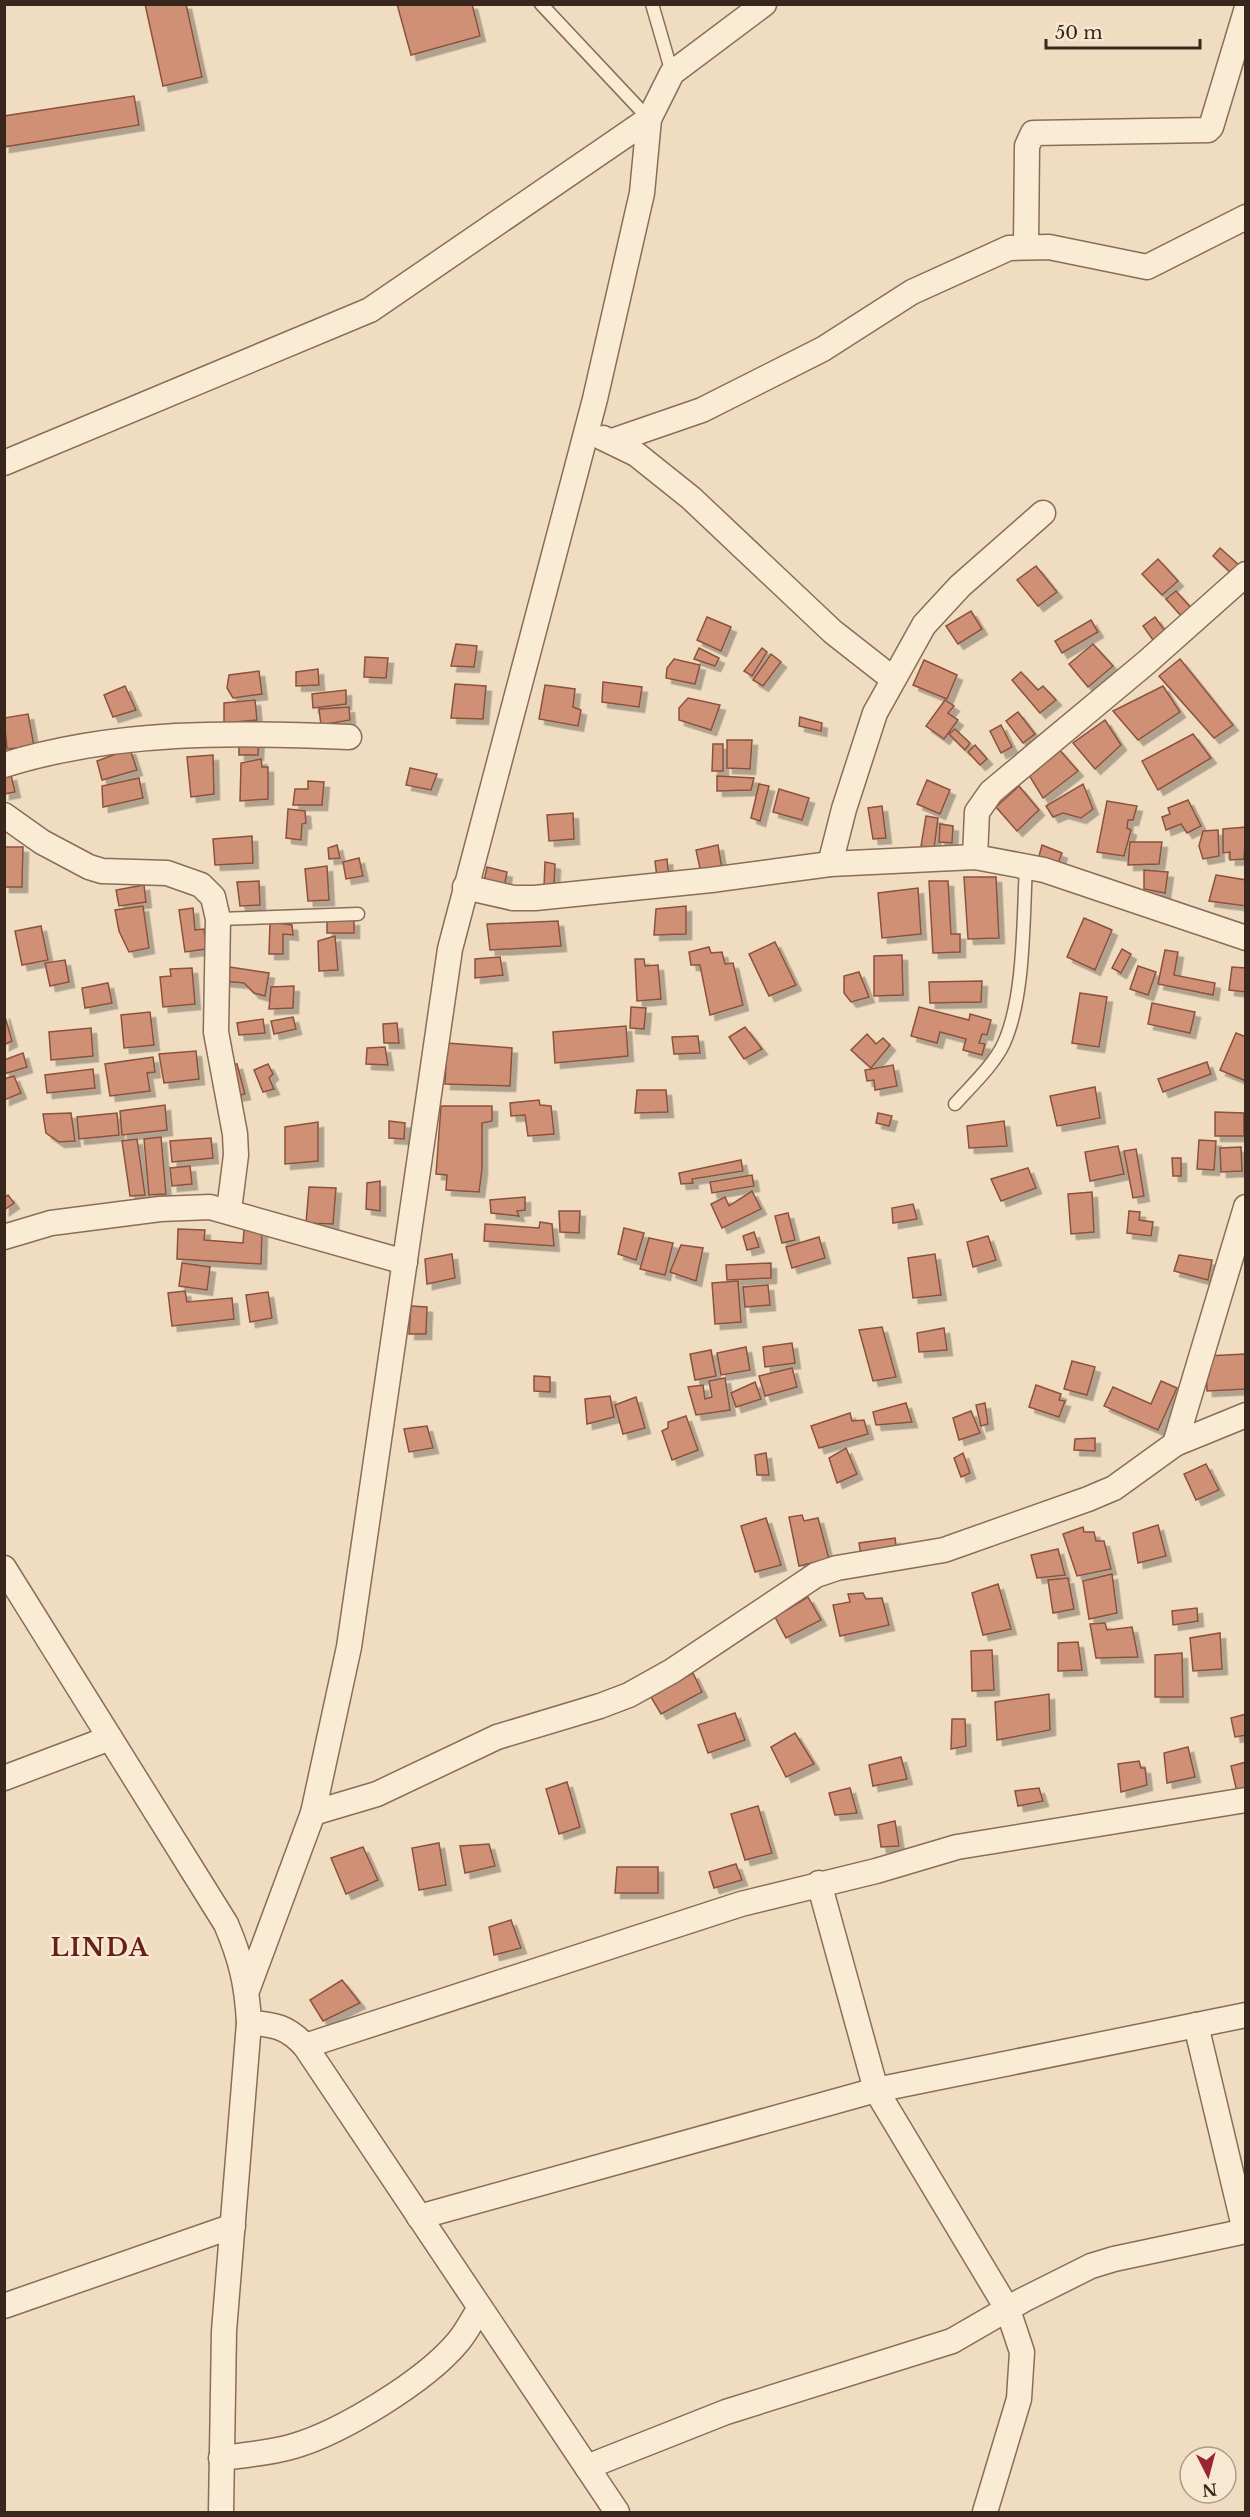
<svg xmlns="http://www.w3.org/2000/svg" width="1250" height="2517" font-family="'Libre Baskerville',serif">
<style>
.building{fill:#d09076;stroke:#8b523d;stroke-width:1.5;filter:url(#shadow)}
.lines{fill:none;stroke-linecap:round;stroke-linejoin:round}
.lane-casing{stroke:#8a6d58;stroke-width:15}
.street-casing{stroke:#8a6d58;stroke-width:27}
.lane{stroke:#faebd5;stroke-width:12}
.street{stroke:#faebd5;stroke-width:24}
.labels{text-anchor:middle;stroke-width:5;stroke-linejoin:round;paint-order:stroke}
.district-label{font-size:24px;font-weight:bold;letter-spacing:1.5px;fill:#68211a;stroke:#f7e8d1}
</style>
<defs>
<filter id="shadow"><feDropShadow dx="5.5" dy="5.5" stdDeviation="0" flood-color="#0004"/></filter>
</defs>
<rect width="100%" height="100%" fill="#f0ddc1"/>
<g class="building">
<path d="M145 4H186L202 77 163 86Z"/>
<path d="M397 4H472L480 36 411 55Z"/>
<path d="M134 96 139 125 4 147V116Z"/>
<path d="M1220 548 1240 566 1232 574 1213 556Z"/>
<path d="M1158 559 1178 581 1162 595 1142 574Z"/>
<path d="M1036 566 1057 592 1038 606 1017 580Z"/>
<path d="M1176 591 1193 610 1183 618 1166 599Z"/>
<path d="M971 611 982 629 958 644 946 626Z"/>
<path d="M707 617 731 627 721 651 697 640Z"/>
<path d="M1155 617 1165 631 1153 640 1143 626Z"/>
<path d="M1091 620 1098 632 1062 653 1055 641Z"/>
<path d="M456 644 477 646 474 667 451 666Z"/>
<path d="M1093 644 1113 666 1088 687 1069 664Z"/>
<path d="M699 648 719 658 715 666 694 659Z"/>
<path d="M762 648 767 652 752 676 744 671Z"/>
<path d="M771 654 781 662 763 686 753 680Z"/>
<path d="M365 657 388 658 386 678 364 677Z"/>
<path d="M674 659 700 665 695 684 666 678 667 668Z"/>
<path d="M1180 659 1233 725 1214 738 1159 676Z"/>
<path d="M924 660 957 675 947 699 913 685Z"/>
<path d="M318 669 319 685 296 686V672Z"/>
<path d="M259 671 262 694 233 698 227 688 229 675Z"/>
<path d="M1021 672 1038 690 1043 686 1056 700 1040 713 1012 680Z"/>
<path d="M603 682 642 687 639 707 602 702Z"/>
<path d="M455 684 486 686 483 719 451 718Z"/>
<path d="M545 685 575 689 573 707 581 710 578 726 539 719Z"/>
<path d="M125 686 136 710 113 717 104 695Z"/>
<path d="M1163 686 1180 712 1138 740 1113 711Z"/>
<path d="M346 690V704L313 708 312 694Z"/>
<path d="M688 698 720 705 711 730 679 720V708Z"/>
<path d="M255 700 257 720 224 723V703Z"/>
<path d="M945 700 954 706 948 713 958 720 944 739 926 726Z"/>
<path d="M349 707 350 720 321 725 319 709Z"/>
<path d="M1018 712 1035 734 1023 743 1006 721Z"/>
<path d="M28 714 34 746 7 749 4 718Z"/>
<path d="M800 717 822 723 821 731 799 726Z"/>
<path d="M1105 720 1121 745 1095 769 1073 743Z"/>
<path d="M1001 725 1012 747 1001 753 990 731Z"/>
<path d="M955 729 970 743 965 750 949 734Z"/>
<path d="M1193 734 1211 758 1158 790 1142 761Z"/>
<path d="M259 737 258 755H239V739Z"/>
<path d="M727 740H752L750 769 727 768Z"/>
<path d="M713 744H723V771H712Z"/>
<path d="M975 745 987 759 980 765 968 752Z"/>
<path d="M1057 747 1078 771 1043 798 1027 772Z"/>
<path d="M130 749 137 770 102 780 97 761Z"/>
<path d="M213 755 214 794 191 797 187 757Z"/>
<path d="M261 759 262 767H268V799L240 801 241 763Z"/>
<path d="M410 768 437 774 431 790 406 785Z"/>
<path d="M11 775 15 792 4 794V777Z"/>
<path d="M717 776 754 778 751 790 717 791Z"/>
<path d="M139 778 143 798 103 807 102 786Z"/>
<path d="M927 780 950 790 940 814 917 804Z"/>
<path d="M308 781 324 782 322 805H293L295 789H308Z"/>
<path d="M759 784 769 786 760 821 751 818Z"/>
<path d="M1083 784 1093 809 1081 818 1063 813 1053 817 1046 806Z"/>
<path d="M1019 786 1039 810 1017 831 996 807Z"/>
<path d="M779 789 809 798 802 820 773 812Z"/>
<path d="M1188 800 1201 826 1187 833 1181 824 1166 830 1162 817 1170 814 1168 808Z"/>
<path d="M1107 801 1137 806 1133 820H1128L1127 828 1131 830 1124 856 1097 852Z"/>
<path d="M882 806 886 838 873 839 868 808Z"/>
<path d="M288 809 305 811 306 823 302 824 301 840 286 838Z"/>
<path d="M573 813 574 839 549 841 547 815Z"/>
<path d="M926 816 938 818 934 848 921 846Z"/>
<path d="M940 824 953 826 952 843 939 842Z"/>
<path d="M1246 827 1244 859 1230 860V852L1223 853V829Z"/>
<path d="M1218 830 1219 856 1203 859 1199 846 1203 831Z"/>
<path d="M252 836 253 863 215 865 213 839Z"/>
<path d="M1130 842H1162L1159 864 1128 865Z"/>
<path d="M337 845 340 858 329 859 328 848Z"/>
<path d="M718 845 722 869 701 873 696 850Z"/>
<path d="M1042 845 1062 853 1057 866 1038 860Z"/>
<path d="M4 847H23L22 887H4Z"/>
<path d="M359 858 363 876 346 879 343 862Z"/>
<path d="M667 859 669 879 657 878 655 861Z"/>
<path d="M545 862 555 864 554 887H544Z"/>
<path d="M327 866 329 900 308 901 305 869Z"/>
<path d="M487 867 507 872 504 888 483 885Z"/>
<path d="M1144 870 1168 872 1165 893 1144 889Z"/>
<path d="M1216 875 1246 880V906L1209 901Z"/>
<path d="M964 877H996L999 938 968 939Z"/>
<path d="M259 881 260 905 240 906 237 882Z"/>
<path d="M929 881H948L951 934H960V952L933 953Z"/>
<path d="M144 885 146 902 119 906 116 890Z"/>
<path d="M918 888 921 934 882 938 878 893Z"/>
<path d="M143 906 149 948 129 952 119 931 115 910Z"/>
<path d="M686 906V934L654 935 656 909Z"/>
<path d="M193 908 195 930 204 929 206 949 185 952 179 910Z"/>
<path d="M1084 918 1112 930 1095 970 1067 957Z"/>
<path d="M354 920V933H327V921Z"/>
<path d="M558 921 561 946 490 950 487 924Z"/>
<path d="M270 922 292 925 293 935 283 934V954H269Z"/>
<path d="M41 926 48 960 22 965 15 931Z"/>
<path d="M335 936 338 970 319 971 318 941Z"/>
<path d="M775 942 796 985 769 996 749 954Z"/>
<path d="M709 947 711 953 722 952 725 964 733 963 743 1005 710 1015 700 965H691L689 952Z"/>
<path d="M1122 949 1131 954 1121 973 1112 968Z"/>
<path d="M1165 950 1178 952 1174 975 1215 983 1213 995 1158 984Z"/>
<path d="M902 955 903 995 874 996V956Z"/>
<path d="M500 957 503 975 475 978V959Z"/>
<path d="M635 959H644L645 966 658 965 661 999 637 1001Z"/>
<path d="M65 960 69 982 50 986 45 963Z"/>
<path d="M223 966 269 973 265 996 254 993 244 983 223 981Z"/>
<path d="M1138 966 1156 972 1148 995 1130 989Z"/>
<path d="M1232 967 1246 968V992L1229 990Z"/>
<path d="M192 968 195 1004 163 1007 160 977 171 976 170 969Z"/>
<path d="M859 972 869 997 851 1002 844 993V976Z"/>
<path d="M982 981 981 1002 930 1003 929 982Z"/>
<path d="M108 983 112 1003 85 1008 82 988Z"/>
<path d="M294 986 293 1008 269 1009 271 987Z"/>
<path d="M1080 993 1107 997 1099 1047 1072 1043Z"/>
<path d="M1152 1003 1195 1012 1190 1033 1148 1024Z"/>
<path d="M631 1007 646 1008 644 1029 630 1028Z"/>
<path d="M919 1007 969 1020 970 1014 991 1020 987 1035 982 1034 979 1043 985 1044 982 1055 963 1050 966 1039 940 1032 937 1043 911 1036Z"/>
<path d="M150 1012 154 1045 124 1048 121 1015Z"/>
<path d="M4 1013 12 1041 4 1045Z"/>
<path d="M293 1017 296 1029 274 1034 271 1021Z"/>
<path d="M263 1019 265 1033 239 1035 237 1023Z"/>
<path d="M397 1023 399 1043H384L383 1024Z"/>
<path d="M626 1026 628 1056 555 1063 553 1032Z"/>
<path d="M745 1027 762 1049 744 1059 729 1037Z"/>
<path d="M91 1028 93 1056 51 1060 49 1032Z"/>
<path d="M1236 1033 1246 1037V1081L1220 1070Z"/>
<path d="M867 1034 876 1044 883 1038 890 1045 871 1068 851 1050Z"/>
<path d="M698 1036 700 1053 674 1054 672 1037Z"/>
<path d="M447 1043 512 1048 510 1086 445 1084Z"/>
<path d="M385 1047 388 1065 366 1064 367 1048Z"/>
<path d="M196 1051 199 1079 164 1083 159 1054Z"/>
<path d="M23 1053 27 1067 4 1074V1060Z"/>
<path d="M153 1057 155 1072 147 1073 150 1091 110 1096 105 1064Z"/>
<path d="M1207 1062 1211 1074 1163 1092 1158 1079Z"/>
<path d="M237 1064 245 1094 232 1097 224 1067Z"/>
<path d="M268 1064 273 1074 269 1078 274 1089 263 1092 254 1070Z"/>
<path d="M893 1065 897 1086 875 1090 874 1080 867 1081 865 1070Z"/>
<path d="M93 1069 95 1088 47 1093 45 1075Z"/>
<path d="M14 1076 21 1093 4 1100V1079Z"/>
<path d="M1095 1087 1100 1118 1057 1126 1050 1096Z"/>
<path d="M637 1090H666L668 1112 635 1113Z"/>
<path d="M539 1100 540 1105 551 1106 554 1134 528 1136 525 1115 511 1116 510 1103Z"/>
<path d="M165 1105 167 1130 122 1135 120 1111Z"/>
<path d="M441 1106H492V1121L482 1123V1169L479 1192 446 1190 447 1175 436 1174Z"/>
<path d="M1215 1112 1244 1113V1136H1215Z"/>
<path d="M71 1113 75 1141 59 1142 46 1133 43 1114Z"/>
<path d="M117 1113 119 1135 79 1139 77 1117Z"/>
<path d="M878 1113 892 1116 889 1126 876 1123Z"/>
<path d="M389 1121 405 1123 404 1139 389 1138Z"/>
<path d="M1004 1121 1007 1146 969 1148 967 1126Z"/>
<path d="M318 1122V1161L285 1164V1127Z"/>
<path d="M161 1137 166 1194 149 1195 144 1139Z"/>
<path d="M211 1138 213 1158 172 1162 170 1141Z"/>
<path d="M137 1139 145 1195 130 1196 122 1141Z"/>
<path d="M1199 1140 1216 1141 1214 1170 1197 1169Z"/>
<path d="M1118 1146 1124 1174 1090 1181 1085 1152Z"/>
<path d="M1241 1147 1242 1171 1221 1172 1220 1148Z"/>
<path d="M1136 1149 1144 1196 1133 1198 1124 1151Z"/>
<path d="M1172 1158H1181V1176H1173Z"/>
<path d="M741 1160 743 1171 692 1179 693 1183 681 1184 679 1173Z"/>
<path d="M190 1166 192 1184 172 1186 170 1168Z"/>
<path d="M1028 1168 1036 1188 1001 1201 991 1179Z"/>
<path d="M752 1175 754 1186 712 1193 710 1182Z"/>
<path d="M380 1181V1211L366 1209 367 1183Z"/>
<path d="M309 1187 336 1188 333 1224 306 1223Z"/>
<path d="M752 1191 761 1209 722 1228 711 1204 725 1197 729 1206Z"/>
<path d="M1092 1192 1094 1232 1071 1234 1068 1194Z"/>
<path d="M8 1195 14 1203 4 1210V1198Z"/>
<path d="M525 1197V1210L517 1211 519 1216 491 1213 490 1200Z"/>
<path d="M913 1204 917 1219 893 1223 892 1208Z"/>
<path d="M559 1211H580L579 1233 560 1232Z"/>
<path d="M1129 1211 1140 1212 1139 1220 1153 1222 1151 1236 1127 1233Z"/>
<path d="M788 1213 795 1240 782 1243 775 1216Z"/>
<path d="M540 1222 552 1224 554 1246 484 1241 485 1224 539 1228Z"/>
<path d="M624 1228 644 1233 636 1260 618 1254Z"/>
<path d="M178 1229 205 1230 204 1240 243 1243 244 1230 262 1232 261 1264 177 1259Z"/>
<path d="M754 1232 759 1247 747 1250 743 1236Z"/>
<path d="M988 1236 996 1260 973 1267 967 1242Z"/>
<path d="M819 1237 825 1258 792 1268 786 1247Z"/>
<path d="M649 1238 673 1243 665 1275 640 1269Z"/>
<path d="M681 1245 703 1248 696 1281 670 1272Z"/>
<path d="M452 1254 455 1278 427 1284 425 1259Z"/>
<path d="M935 1254 941 1295 913 1298 908 1258Z"/>
<path d="M1179 1255 1212 1260 1208 1280 1174 1271Z"/>
<path d="M182 1263 210 1267 207 1290 179 1286Z"/>
<path d="M771 1263V1278L727 1280 726 1265Z"/>
<path d="M738 1281 741 1322 715 1324 712 1283Z"/>
<path d="M768 1285 770 1305 745 1307 743 1287Z"/>
<path d="M185 1291 187 1302 232 1298 234 1319 172 1326 168 1293Z"/>
<path d="M268 1292 272 1318 250 1322 246 1295Z"/>
<path d="M411 1306 427 1307 426 1334H409Z"/>
<path d="M882 1327 896 1377 873 1381 859 1330Z"/>
<path d="M944 1328 947 1350 919 1352 917 1333Z"/>
<path d="M792 1343 795 1363 765 1367 763 1347Z"/>
<path d="M746 1347 750 1370 721 1375 717 1353Z"/>
<path d="M711 1350 716 1376 695 1380 690 1354Z"/>
<path d="M1245 1354 1246 1389 1207 1391 1206 1356Z"/>
<path d="M1072 1361 1095 1367 1087 1395 1064 1389Z"/>
<path d="M792 1368 797 1387 765 1396 759 1376Z"/>
<path d="M534 1376 550 1377V1392L534 1391Z"/>
<path d="M725 1378 730 1410 696 1415 688 1387 703 1385 705 1399 712 1397 709 1381Z"/>
<path d="M1161 1381 1177 1388 1158 1430 1104 1406 1113 1387 1151 1404Z"/>
<path d="M755 1382 761 1399 736 1407 731 1393Z"/>
<path d="M1036 1385 1061 1394 1059 1400 1065 1401 1059 1417 1029 1407Z"/>
<path d="M610 1396 614 1417 587 1424 585 1399Z"/>
<path d="M636 1397 645 1428 623 1434 615 1405Z"/>
<path d="M906 1403 912 1422 876 1425 873 1412Z"/>
<path d="M985 1403 988 1424 981 1426 976 1405Z"/>
<path d="M971 1411 980 1433 959 1440 953 1418Z"/>
<path d="M850 1413 852 1421 864 1420 868 1434 819 1448 811 1426Z"/>
<path d="M686 1416 698 1450 672 1460 662 1431 668 1428V1422Z"/>
<path d="M427 1426 433 1448 409 1452 404 1429Z"/>
<path d="M1095 1438V1451L1074 1450 1075 1439Z"/>
<path d="M846 1448 857 1474 837 1483 829 1458Z"/>
<path d="M766 1453 769 1475H757L755 1455Z"/>
<path d="M963 1453 970 1473 961 1477 954 1458Z"/>
<path d="M1206 1464 1219 1490 1196 1500 1184 1474Z"/>
<path d="M802 1515 804 1521 818 1518 829 1559 799 1566 789 1517Z"/>
<path d="M766 1518 781 1565 755 1572 741 1526Z"/>
<path d="M1158 1525 1166 1556 1138 1563 1133 1533Z"/>
<path d="M1083 1527 1084 1532H1094L1096 1541H1104L1111 1569 1077 1576 1063 1534Z"/>
<path d="M895 1538 897 1552 861 1556 859 1543Z"/>
<path d="M1058 1549 1065 1575 1037 1578 1031 1555Z"/>
<path d="M1112 1574 1117 1613 1089 1619 1083 1581Z"/>
<path d="M1068 1578 1074 1609 1053 1613 1048 1580Z"/>
<path d="M998 1584 1011 1629 983 1635 972 1593Z"/>
<path d="M863 1593 866 1599 882 1598 889 1625 840 1636 833 1605 850 1602 848 1594Z"/>
<path d="M808 1597 821 1620 786 1638 775 1617Z"/>
<path d="M1197 1608 1198 1621 1173 1625 1172 1611Z"/>
<path d="M1105 1623 1107 1630 1132 1627 1138 1657 1096 1658 1090 1624Z"/>
<path d="M1220 1633 1222 1669 1193 1671 1190 1638Z"/>
<path d="M1078 1642 1082 1670 1058 1671V1643Z"/>
<path d="M992 1650 994 1690 972 1691 971 1651Z"/>
<path d="M1182 1653 1183 1697H1155V1655Z"/>
<path d="M693 1673 702 1692 661 1714 651 1697Z"/>
<path d="M1049 1694 1050 1730 997 1740 995 1702Z"/>
<path d="M735 1713 745 1740 708 1753 698 1725Z"/>
<path d="M1246 1714V1735L1235 1737 1231 1718Z"/>
<path d="M952 1719H965L966 1746 951 1749Z"/>
<path d="M795 1733 814 1764 786 1777 771 1747Z"/>
<path d="M1188 1747 1195 1777 1167 1783 1164 1753Z"/>
<path d="M901 1757 907 1779 873 1786 869 1765Z"/>
<path d="M1139 1761 1141 1768H1145L1147 1785 1121 1792 1118 1764Z"/>
<path d="M1246 1762V1790L1237 1792 1231 1766Z"/>
<path d="M567 1782 580 1827 559 1834 546 1789Z"/>
<path d="M850 1788 857 1813 835 1815 829 1793Z"/>
<path d="M1039 1788 1043 1801 1018 1806 1015 1791Z"/>
<path d="M758 1806 772 1853 745 1860 731 1814Z"/>
<path d="M895 1821 899 1846 881 1847 878 1825Z"/>
<path d="M439 1843 446 1885 419 1890 412 1848Z"/>
<path d="M489 1844 495 1866 465 1873 460 1846Z"/>
<path d="M363 1847 378 1880 346 1894 331 1858Z"/>
<path d="M736 1864 742 1880 714 1888 709 1872Z"/>
<path d="M617 1867H658V1893H615Z"/>
<path d="M511 1920 521 1948 494 1955 489 1927Z"/>
<path d="M342 1980 360 2003 323 2021 310 2000Z"/>
</g>
<g class="lines">
<g class="lane-casing">
<g id="lane">
<path d="M541 4 649 119"/>
<path d="M652 4 672 73"/>
<path d="M218 919 358 914"/>
<path d="M955 1104C971 1086 994 1065 1004 1043 1025 996 1023 918 1026 866"/>
</g>
</g>
<g class="street-casing">
<g id="street">
<path d="M1026 246 1027 146 1033 133 1208 130 1211 127 1246 11"/>
<path d="M603 438 636 454 691 498 833 632 893 679"/>
<path d="M612 441 702 410 823 349 912 292 1009 248 1049 247 1147 267 1246 217"/>
<path d="M4 463 370 310 649 119"/>
<path d="M4 765C116 730 234 732 349 737"/>
<path d="M4 815 42 842 89 867 102 871 167 873 201 885 213 897 218 919 216 1032 235 1134 236 1155 229 1210"/>
<path d="M975 857 977 812 991 792 1147 662 1246 574"/>
<path d="M830 864 844 809 875 713 924 625 960 586 1043 513"/>
<path d="M465 887 513 898H535L711 880 830 864 975 857 1044 870 1246 938"/>
<path d="M4 1237 51 1223 160 1209 210 1207 405 1262"/>
<path d="M1175 1444 1246 1207"/>
<path d="M4 1568 226 1924C241 1959 247 1984 249 2023L224 2331 221 2512"/>
<path d="M4 1778 110 1738"/>
<path d="M313 1813 377 1794 497 1737 600 1706 629 1695 672 1671 816 1575 837 1568 944 1550 1088 1499 1114 1488 1175 1444 1246 1415"/>
<path d="M819 1883 876 2090 1008 2310 1022 2352 1019 2399 985 2512"/>
<path d="M248 1988 313 1813 349 1647 450 949 595 399 642 193 649 119 672 73 764 4"/>
<path d="M249 2023C274 2024 288 2027 305 2046L617 2512"/>
<path d="M1196 2025 1245 2231"/>
<path d="M305 2046 741 1904 876 1871 957 1847 1246 1800"/>
<path d="M419 2217 876 2090 1246 2015"/>
<path d="M4 2306 233 2226"/>
<path d="M221 2458C246 2455 271 2453 294 2446 342 2432 425 2381 457 2343 466 2333 472 2320 480 2308"/>
<path d="M587 2467 726 2412 952 2341 1023 2300 1091 2266 1114 2259 1246 2231"/>
</g>
</g>
<use href="#lane" class="lane"/>
<use href="#street" class="street"/>
</g>
<g class="labels">
<g class="district-label">
<text x="100" y="1956">LINDA</text>
</g>
</g>
<rect width="1250" height="2517" fill="none" stroke="#39271d" stroke-width="12"/>
<g transform="translate(1208 2475) rotate(174)"><circle r="28" fill="#f7e8d1" stroke="#ab9b89" stroke-width="1.5"/>
<path d="M0-4.5L10 22L0 15L-10 22Z" fill="#9c2534"/>
<text y="-9" font-size="16" font-weight="bold" text-anchor="middle" fill="#39271d">N</text>
</g>
<path d="M1046 39v9h154v-9" fill="none" stroke="#39271d" stroke-width="3"/>
<text x="1055" y="39" font-size="18" fill="#39271d" stroke="#f7e8d1" stroke-width="4.5" paint-order="stroke">50 m</text>
</svg>
